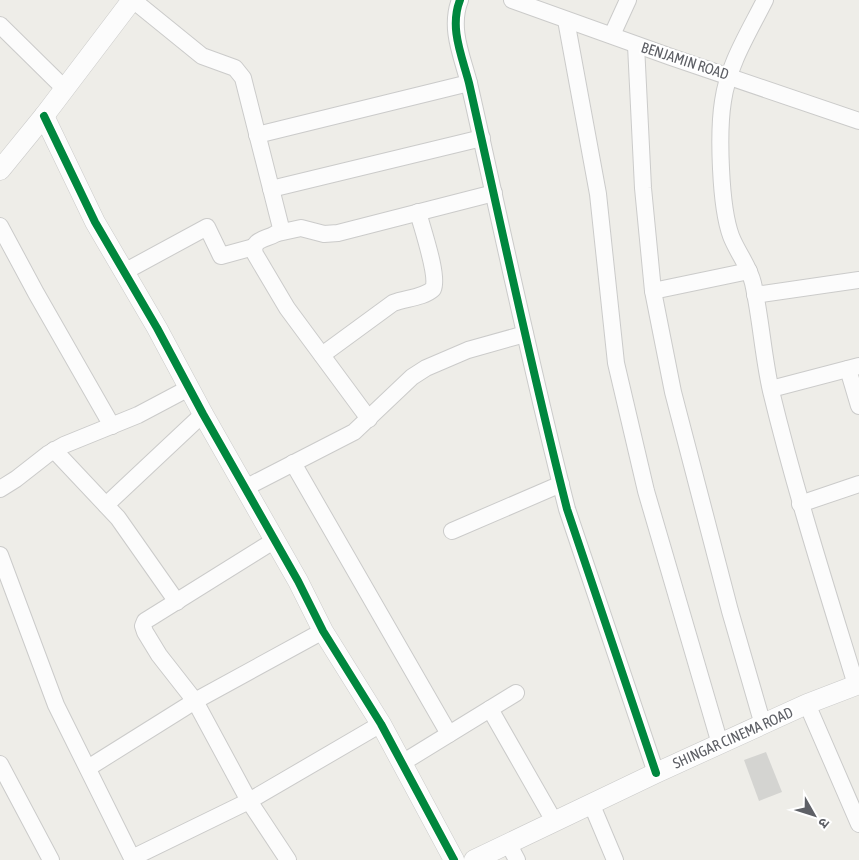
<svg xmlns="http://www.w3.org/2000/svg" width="859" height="860" font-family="'Asap Condensed','Noto Sans Devanagari',sans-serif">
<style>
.building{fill:#d4d4d1}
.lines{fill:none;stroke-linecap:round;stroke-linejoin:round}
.minor-casing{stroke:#cbcbca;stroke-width:18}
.tertiary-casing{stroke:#cbcbca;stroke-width:21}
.minor{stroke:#fcfcfc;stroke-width:16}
.tertiary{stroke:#fcfcfc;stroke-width:20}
.cycleway-casing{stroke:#fff;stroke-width:11}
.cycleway{stroke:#00873e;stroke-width:8}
.labels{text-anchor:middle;stroke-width:4.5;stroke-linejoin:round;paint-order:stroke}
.street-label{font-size:15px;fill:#5e6066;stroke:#fff}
</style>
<rect width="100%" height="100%" fill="#eeede8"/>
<path class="building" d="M766 752 782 792 759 801 744 760Z"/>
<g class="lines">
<g class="minor-casing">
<g id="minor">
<path d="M133 0 202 56 235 68 243 78 281 228C275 241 250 235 255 254L287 308 369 419"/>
<path d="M460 0C449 28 462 56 469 83 501 225 531 368 567 509L656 773"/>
<path d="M512 0 671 57 859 121"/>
<path d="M765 0C749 32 728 65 723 101 718 132 720 206 731 236 737 252 749 266 753 283 761 319 763 356 771 391 795 490 826 587 856 685"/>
<path d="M566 20 598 194 616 363 646 491 720 744"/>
<path d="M0 25 65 89"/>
<path d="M612 35 628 0"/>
<path d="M636 45 643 188 653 291 673 392 730 611 763 725"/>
<path d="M257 135 469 83"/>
<path d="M271 189 482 138"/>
<path d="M0 226 36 293 112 426"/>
<path d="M278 233 301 228 324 234 338 233 494 193"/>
<path d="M124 272 207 227 221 256 254 247"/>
<path d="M653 291 749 271"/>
<path d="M755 295 859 280"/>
<path d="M322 355 393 303C406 298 423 298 433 289 439 276 422 228 418 212"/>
<path d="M848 369 859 406"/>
<path d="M771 389 859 366"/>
<path d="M54 450 118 518 177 602"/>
<path d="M293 463 449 734"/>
<path d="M245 488 354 432 412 377 426 368 468 350 525 334"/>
<path d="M0 489 16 479 48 454 64 445 138 415 189 388"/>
<path d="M800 504 859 484"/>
<path d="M106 505 203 414"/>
<path d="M452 531 561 484"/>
<path d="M275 540 150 618 145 621 143 626 145 632 159 655 195 701 249 801 288 860"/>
<path d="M0 555 56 705 133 860"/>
<path d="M807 704 859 824"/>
<path d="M490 709 554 821"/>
<path d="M402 763 516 693"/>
<path d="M0 764 51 860"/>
<path d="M88 768 195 701 323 631"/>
<path d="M591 803 615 860"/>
<path d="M508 843 517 860"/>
<path d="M132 858 249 801 381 724"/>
</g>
</g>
<g class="tertiary-casing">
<g id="tertiary">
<path d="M44 116 95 222 157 328 203 414 298 581 323 631 381 724 454 860"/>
<path d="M0 170 44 116 132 0"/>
<path d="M474 860 656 773 807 704 859 684"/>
</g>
</g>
<use href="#minor" class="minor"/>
<use href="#tertiary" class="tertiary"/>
<g class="cycleway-casing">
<g id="cycleway">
<path d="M460 0C449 28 462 56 469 83 501 225 531 368 567 509L656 773"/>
<path d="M44 116 95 222 157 328 203 414 298 581 323 631 381 724 454 860"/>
</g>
</g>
<use href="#cycleway" class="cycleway"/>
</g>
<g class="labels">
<g class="street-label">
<text transform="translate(685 61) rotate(18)" y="5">BENJAMIN ROAD</text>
<text transform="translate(733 738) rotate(-24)" y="5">SHINGAR CINEMA ROAD</text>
</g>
</g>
<g transform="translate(814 815) rotate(129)" stroke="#ffffff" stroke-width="4" paint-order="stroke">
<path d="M0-4L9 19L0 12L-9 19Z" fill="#5e6066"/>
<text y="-8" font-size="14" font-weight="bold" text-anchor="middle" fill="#5e6066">उ</text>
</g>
</svg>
